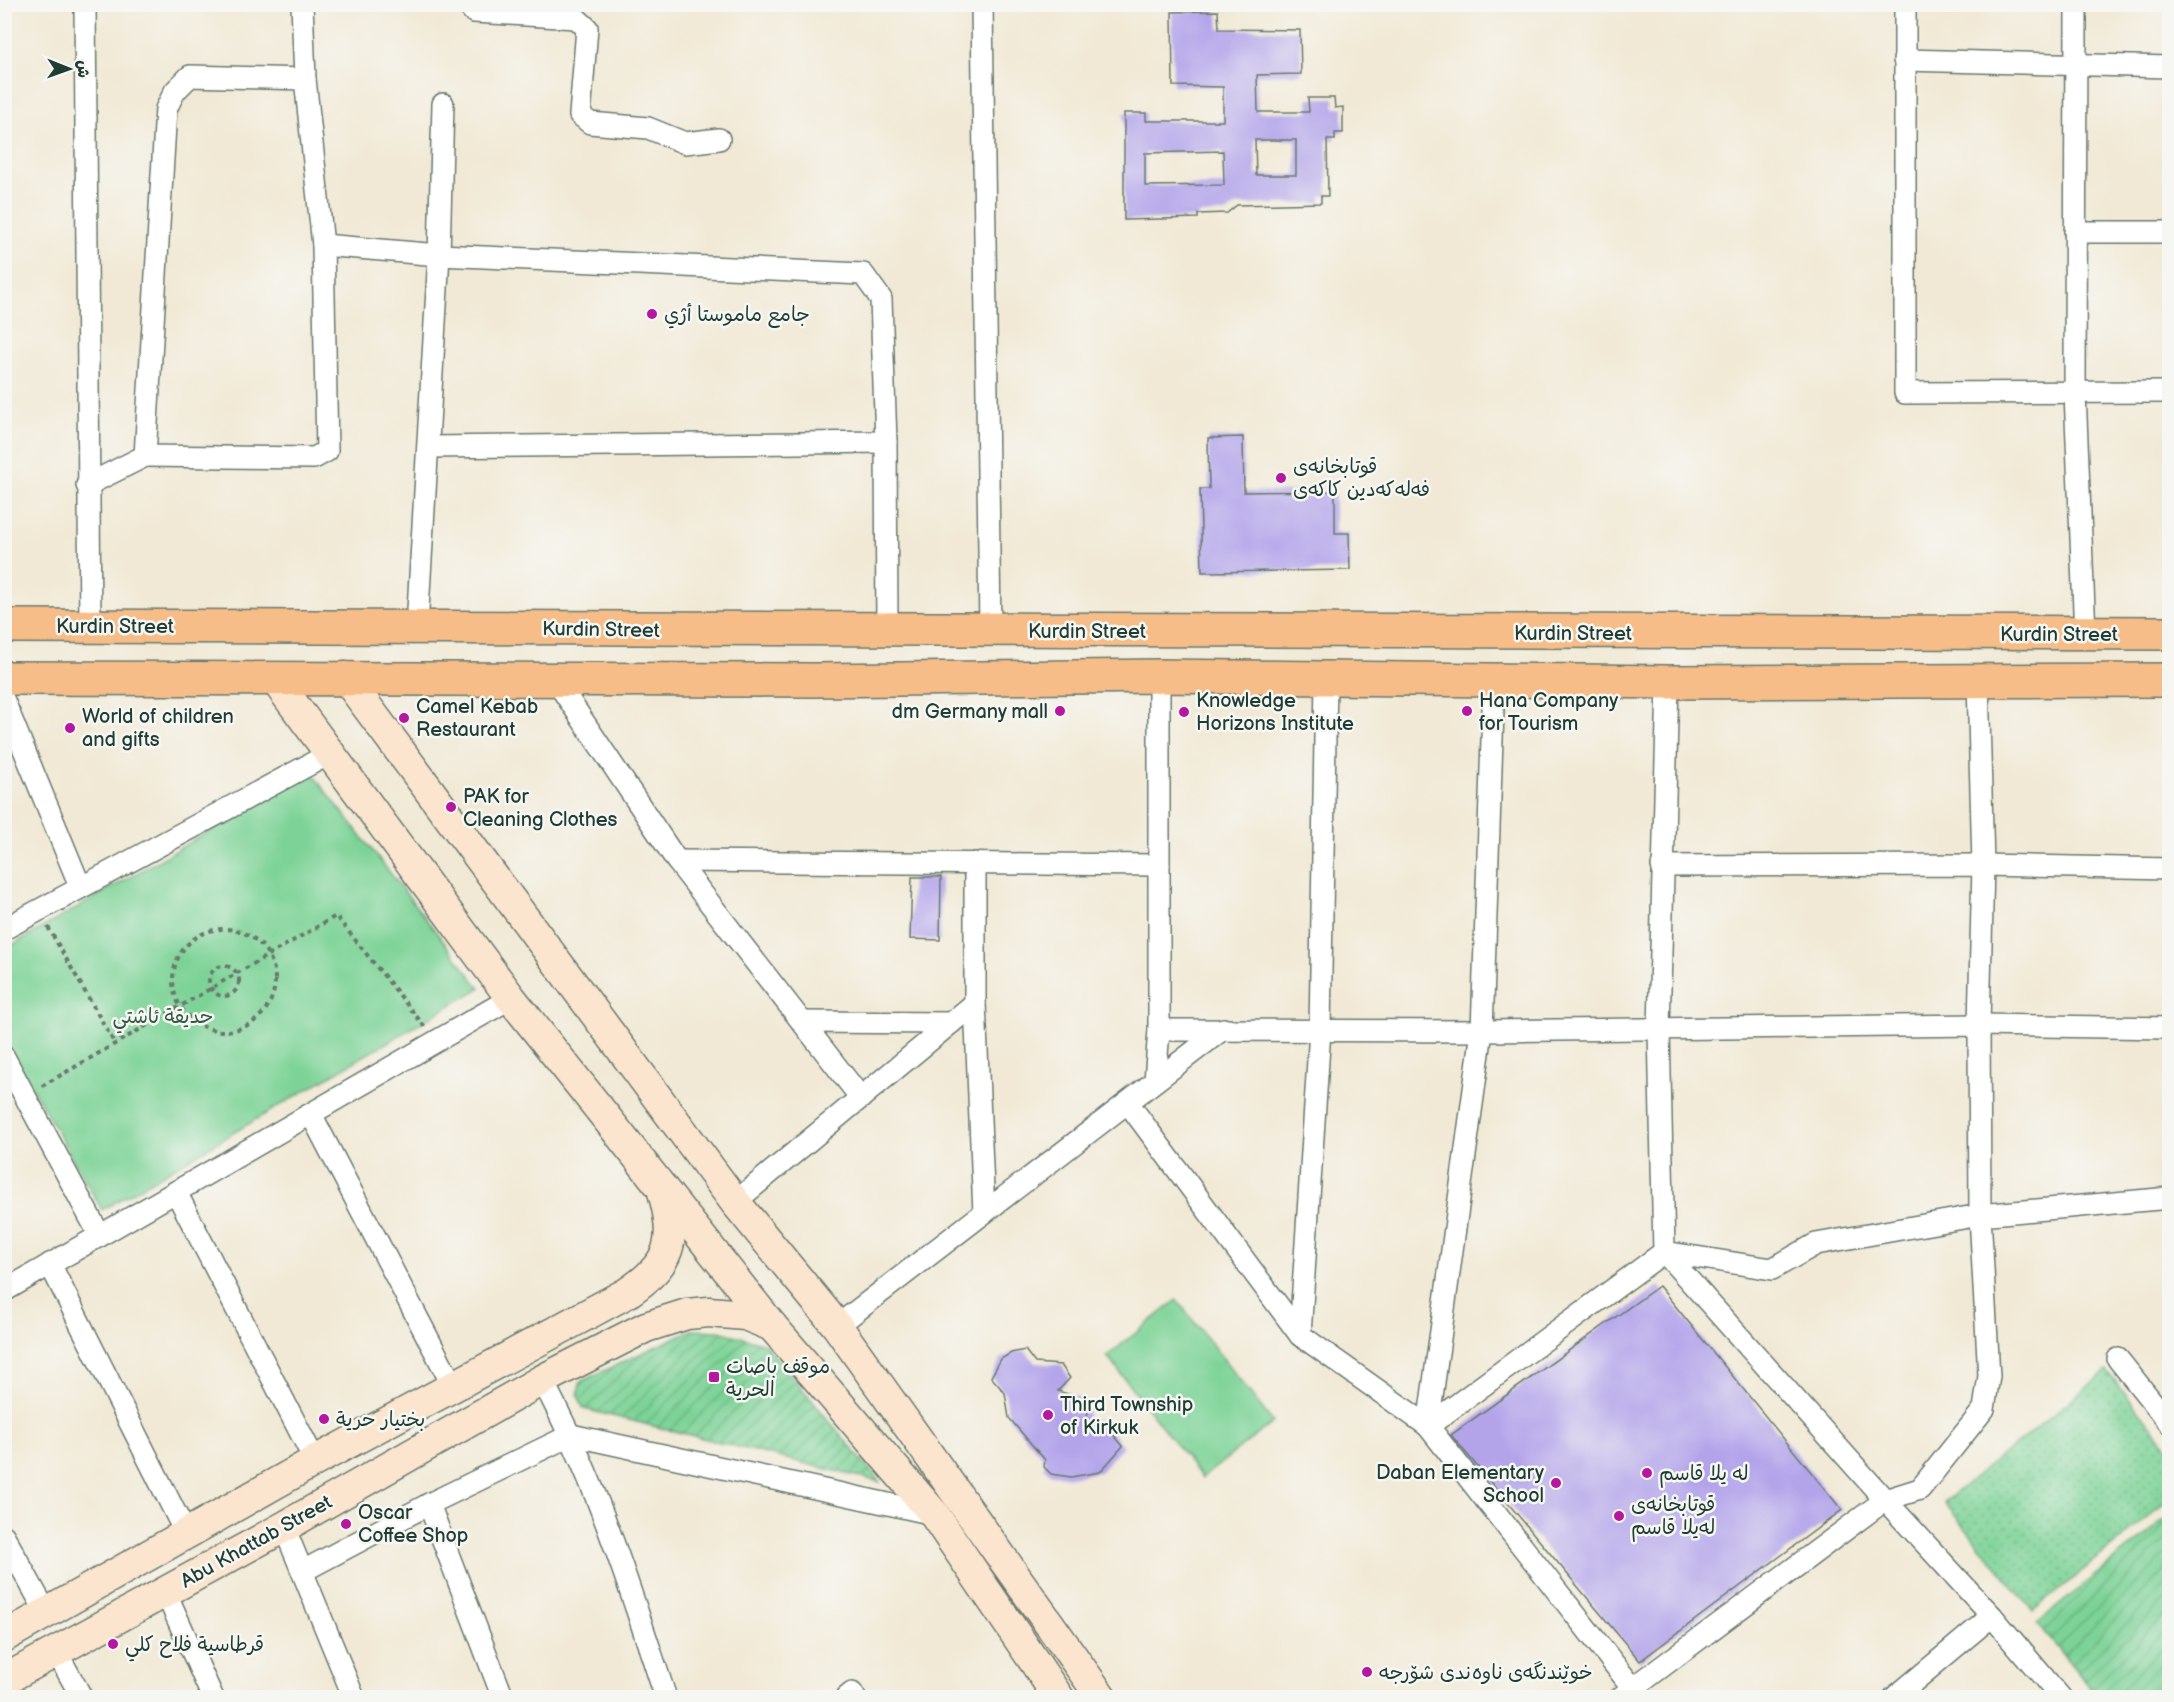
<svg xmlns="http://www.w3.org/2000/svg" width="2174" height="1702" font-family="'Balsamiq Sans','Playpen Sans Arabic',sans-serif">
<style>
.grass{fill:url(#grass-dots);stroke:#4e8866;stroke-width:1.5}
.park{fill:#7dd397;stroke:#4e8866;stroke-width:1.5}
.garden{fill:url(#garden-furrows);stroke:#4e8866;stroke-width:1.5}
.building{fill:#b3a4ea;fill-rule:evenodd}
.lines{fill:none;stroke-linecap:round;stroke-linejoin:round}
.minor-casing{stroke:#68796c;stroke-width:24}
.secondary-casing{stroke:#68796c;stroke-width:33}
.primary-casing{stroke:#68796c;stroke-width:36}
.path{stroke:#68796c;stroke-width:4;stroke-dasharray:4.5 4.5;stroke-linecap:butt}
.minor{stroke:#fff;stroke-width:21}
.secondary{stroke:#fce5cf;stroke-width:30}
.primary{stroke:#f7bd88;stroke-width:33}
.poi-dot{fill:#b5179e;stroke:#f6f6f2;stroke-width:2}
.labels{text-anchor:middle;stroke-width:5;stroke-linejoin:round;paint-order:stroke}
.poi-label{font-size:20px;fill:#1f3d34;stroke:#f6f6f2;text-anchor:start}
.street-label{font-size:20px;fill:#1f3d34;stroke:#f6f6f2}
.park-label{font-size:20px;fill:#325b48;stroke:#f6f6f2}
</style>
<defs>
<pattern id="grass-dots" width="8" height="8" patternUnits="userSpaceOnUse" patternTransform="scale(1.5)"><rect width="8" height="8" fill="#7dd397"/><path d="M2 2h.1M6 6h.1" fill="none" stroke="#66ac7c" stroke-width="1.8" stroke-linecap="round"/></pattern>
<pattern id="garden-furrows" width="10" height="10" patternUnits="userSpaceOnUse" patternTransform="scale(1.5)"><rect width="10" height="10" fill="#7dd397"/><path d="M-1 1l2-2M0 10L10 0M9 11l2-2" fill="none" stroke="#66ac7c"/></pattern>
</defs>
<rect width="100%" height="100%" fill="#f6f6f2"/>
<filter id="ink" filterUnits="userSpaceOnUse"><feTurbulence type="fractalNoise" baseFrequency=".0167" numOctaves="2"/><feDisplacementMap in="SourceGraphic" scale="12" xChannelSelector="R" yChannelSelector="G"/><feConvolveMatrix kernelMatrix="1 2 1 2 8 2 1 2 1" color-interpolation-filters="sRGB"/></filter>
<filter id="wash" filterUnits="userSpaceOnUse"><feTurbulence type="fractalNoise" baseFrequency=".008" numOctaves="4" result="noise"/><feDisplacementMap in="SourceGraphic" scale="24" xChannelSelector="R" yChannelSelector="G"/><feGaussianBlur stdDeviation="1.35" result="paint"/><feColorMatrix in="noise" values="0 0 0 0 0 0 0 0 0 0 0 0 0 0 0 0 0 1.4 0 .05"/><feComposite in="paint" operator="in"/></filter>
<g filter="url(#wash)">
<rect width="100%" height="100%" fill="#f1e9d5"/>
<path class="grass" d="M2107 1371 2169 1448V1500L2033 1611 1944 1502Z"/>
<g class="park">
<path d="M311 772 480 988 102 1210 5 1041 4 950Z"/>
<path d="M1177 1300 1273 1422 1202 1478 1107 1356Z"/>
</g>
<g class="garden">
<path d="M691 1330 719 1331 765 1344 880 1482 584 1409 578 1396 580 1382Z"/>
<path d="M2169 1516V1687L2156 1697H2098L2037 1623Z"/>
</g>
<g id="blocks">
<g class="building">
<path d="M1218 11 1219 29 1300 30 1301 74 1257 75 1258 112H1309L1308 98H1334L1335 108 1343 107V133H1335V140H1327L1328 196H1321V203L1237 205 1227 213 1198 214V218L1124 220V113H1146V121H1223V87L1173 86 1172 12ZM1255 140H1296V175H1256ZM1223 151 1224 185 1145 186V153Z"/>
<path d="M1243 437 1244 492 1335 491V533H1349L1350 570 1202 572 1200 489H1209L1208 438Z"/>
<path d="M912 877H941L940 940 910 939Z"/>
<path d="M1659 1286 1842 1510 1640 1661 1451 1435Z"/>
<path d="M1025 1350 1035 1363 1061 1365 1070 1378 1058 1391 1083 1399 1088 1404 1087 1421 1101 1420 1123 1446 1100 1472 1071 1477 1051 1474 1044 1467 1045 1460 1009 1418 1005 1393 991 1377 1001 1359 1011 1353Z"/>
</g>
</g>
</g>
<g filter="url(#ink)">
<use href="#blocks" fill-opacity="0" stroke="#68796c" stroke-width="1.5"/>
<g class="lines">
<g class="minor-casing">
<g id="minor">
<path d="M85 4 90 626"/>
<path d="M467 4 474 12 576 18 587 28 580 115 590 123 648 128 685 143 719 139"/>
<path d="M982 4 990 631"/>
<path d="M1905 4V393L2170 392"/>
<path d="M2076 4 2075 393 2085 634"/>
<path d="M1904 60 2170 67"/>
<path d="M2075 232H2170"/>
<path d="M323 245 439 255 863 274 881 299 886 442 887 627"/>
<path d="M429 447 886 442"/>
<path d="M145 456 314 458 327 451 323 245 305 79 302 4"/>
<path d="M87 485 145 456 166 109 175 91 190 76 305 79"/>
<path d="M417 627 439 255 443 104"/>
<path d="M555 679 677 861 861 1098"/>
<path d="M1494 681 1482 1031 1428 1426 1632 1687"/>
<path d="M1668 682 1659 1029 1664 1252 1885 1500 1992 1616 2061 1698"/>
<path d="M4 701 80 886"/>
<path d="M677 861 1159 865"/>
<path d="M975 863V1003L984 1213"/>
<path d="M1662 866 1983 865 2170 869"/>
<path d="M4 929 329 754"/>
<path d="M802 1022 951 1023"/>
<path d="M1159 1030 1482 1031 1979 1025 2170 1028"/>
<path d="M4 1057 100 1236"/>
<path d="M1155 1081 1159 1030V676"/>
<path d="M1128 1103 1300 1335 1428 1426 1664 1252 1772 1269 1816 1244 1873 1234 1980 1215 2170 1198"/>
<path d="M311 1114 453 1386"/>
<path d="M176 1192 315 1461"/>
<path d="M735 1202 975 1003"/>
<path d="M50 1264 186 1534"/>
<path d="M4 1291 511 998"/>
<path d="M837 1326 1223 1029"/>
<path d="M1300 1335 1320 1030 1326 680"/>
<path d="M2118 1359 2170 1424"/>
<path d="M542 1380C598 1484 629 1587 666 1698"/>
<path d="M429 1504 503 1698"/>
<path d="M284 1527 354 1698"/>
<path d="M4 1536 46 1612"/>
<path d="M303 1571 429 1504 571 1435 934 1514"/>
<path d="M165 1591 213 1698"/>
<path d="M56 1651 82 1698"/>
<path d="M846 1698 852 1693 855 1698"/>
<path d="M1620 1698 1885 1500 1920 1489 1984 1409 1989 1376 1980 1215 1979 1025 1983 865 1978 681"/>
<path d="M1894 1698 1992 1616"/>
</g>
</g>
<g class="secondary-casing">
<g id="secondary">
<path d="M345 677 735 1202 837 1326 1102 1698"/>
<path d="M274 678 511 998 772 1326 934 1514 1059 1698"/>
<path d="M4 1637 315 1461 627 1293C670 1264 678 1243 663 1192"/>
<path d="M4 1680 284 1527 542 1380 646 1327 687 1314 709 1312 745 1315 772 1326"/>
</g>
</g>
<g class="primary-casing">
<g id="primary">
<path d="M4 626 2170 633"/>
<path d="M4 678 816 680 1159 676 1668 682 2170 680"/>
</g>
</g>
<g class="path">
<path d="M48 927 115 1044"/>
<circle cx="224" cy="980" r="51"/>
<circle cx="224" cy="981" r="15"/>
<path d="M42 1086 336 916 425 1027"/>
</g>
<use href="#minor" class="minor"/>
<use href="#secondary" class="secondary"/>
<use href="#primary" class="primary"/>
</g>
</g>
<g class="poi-dot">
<circle cx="652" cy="314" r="6"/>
<circle cx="1281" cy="478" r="6"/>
<circle cx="1060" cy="711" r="6"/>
<circle cx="1467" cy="711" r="6"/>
<circle cx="1184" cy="712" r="6"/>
<circle cx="404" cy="718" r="6"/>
<circle cx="70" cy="728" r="6"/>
<circle cx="451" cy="807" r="6"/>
<rect x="708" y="1371" width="12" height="12" rx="3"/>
<circle cx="1048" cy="1415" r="6"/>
<circle cx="324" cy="1419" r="6"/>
<circle cx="1647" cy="1473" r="6"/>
<circle cx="1556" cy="1483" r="6"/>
<circle cx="1619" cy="1516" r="6"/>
<circle cx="346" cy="1524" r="6"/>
<circle cx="113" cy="1644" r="6"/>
<circle cx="1367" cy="1672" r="6"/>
</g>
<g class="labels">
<g class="poi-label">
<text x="664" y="321">جامع ماموستا أژي</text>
<text x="1293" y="473">قوتابخانەی<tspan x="1293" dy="23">فەلەکەدین کاکەی</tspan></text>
<text x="1196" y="707">Knowledge<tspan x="1196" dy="23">Horizons Institute</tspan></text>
<text x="1479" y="707">Hana Company<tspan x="1479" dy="23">for Tourism</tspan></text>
<text x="416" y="713">Camel Kebab<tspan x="416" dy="23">Restaurant</tspan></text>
<text x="1048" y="718" text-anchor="end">dm Germany mall</text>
<text x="82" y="723">World of children<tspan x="82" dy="23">and gifts</tspan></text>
<text x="463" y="803">PAK for<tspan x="463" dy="23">Cleaning Clothes</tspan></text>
<text x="726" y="1373">موقف باصات<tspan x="726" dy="23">الحریة</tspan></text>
<text x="1060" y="1411">Third Township<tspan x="1060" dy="23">of Kirkuk</tspan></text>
<text x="336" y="1426">بختيار حرية</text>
<text x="1544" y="1479" text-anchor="end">Daban Elementary<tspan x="1544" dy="23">School</tspan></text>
<text x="1659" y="1480">له يلا قاسم</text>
<text x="1631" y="1511">قوتابخانەی<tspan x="1631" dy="23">لەیلا قاسم</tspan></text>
<text x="358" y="1519">Oscar<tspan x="358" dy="23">Coffee Shop</tspan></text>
<text x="125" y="1651">قرطاسية فلاح كلي</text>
<text x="1379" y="1679">خوێندنگەی ناوەندی شۆرجە</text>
</g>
<g class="street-label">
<text x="115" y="633">Kurdin Street</text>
<text transform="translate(601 629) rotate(1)" y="7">Kurdin Street</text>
<text x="1087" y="638">Kurdin Street</text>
<text x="1573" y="640">Kurdin Street</text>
<text x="2059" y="641">Kurdin Street</text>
<text transform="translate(256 1541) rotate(-29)" y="7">Abu Khattab Street</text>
</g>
<g class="park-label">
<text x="163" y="1023">حديقة ئاشتي</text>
</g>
</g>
<rect width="2174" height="1702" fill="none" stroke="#f6f6f2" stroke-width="24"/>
<g transform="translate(69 69) rotate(91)" stroke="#f6f6f2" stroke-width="4.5" paint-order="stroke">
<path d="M0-4.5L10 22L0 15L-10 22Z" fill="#1f3d34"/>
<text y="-9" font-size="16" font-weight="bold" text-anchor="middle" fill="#1f3d34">ش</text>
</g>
</svg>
